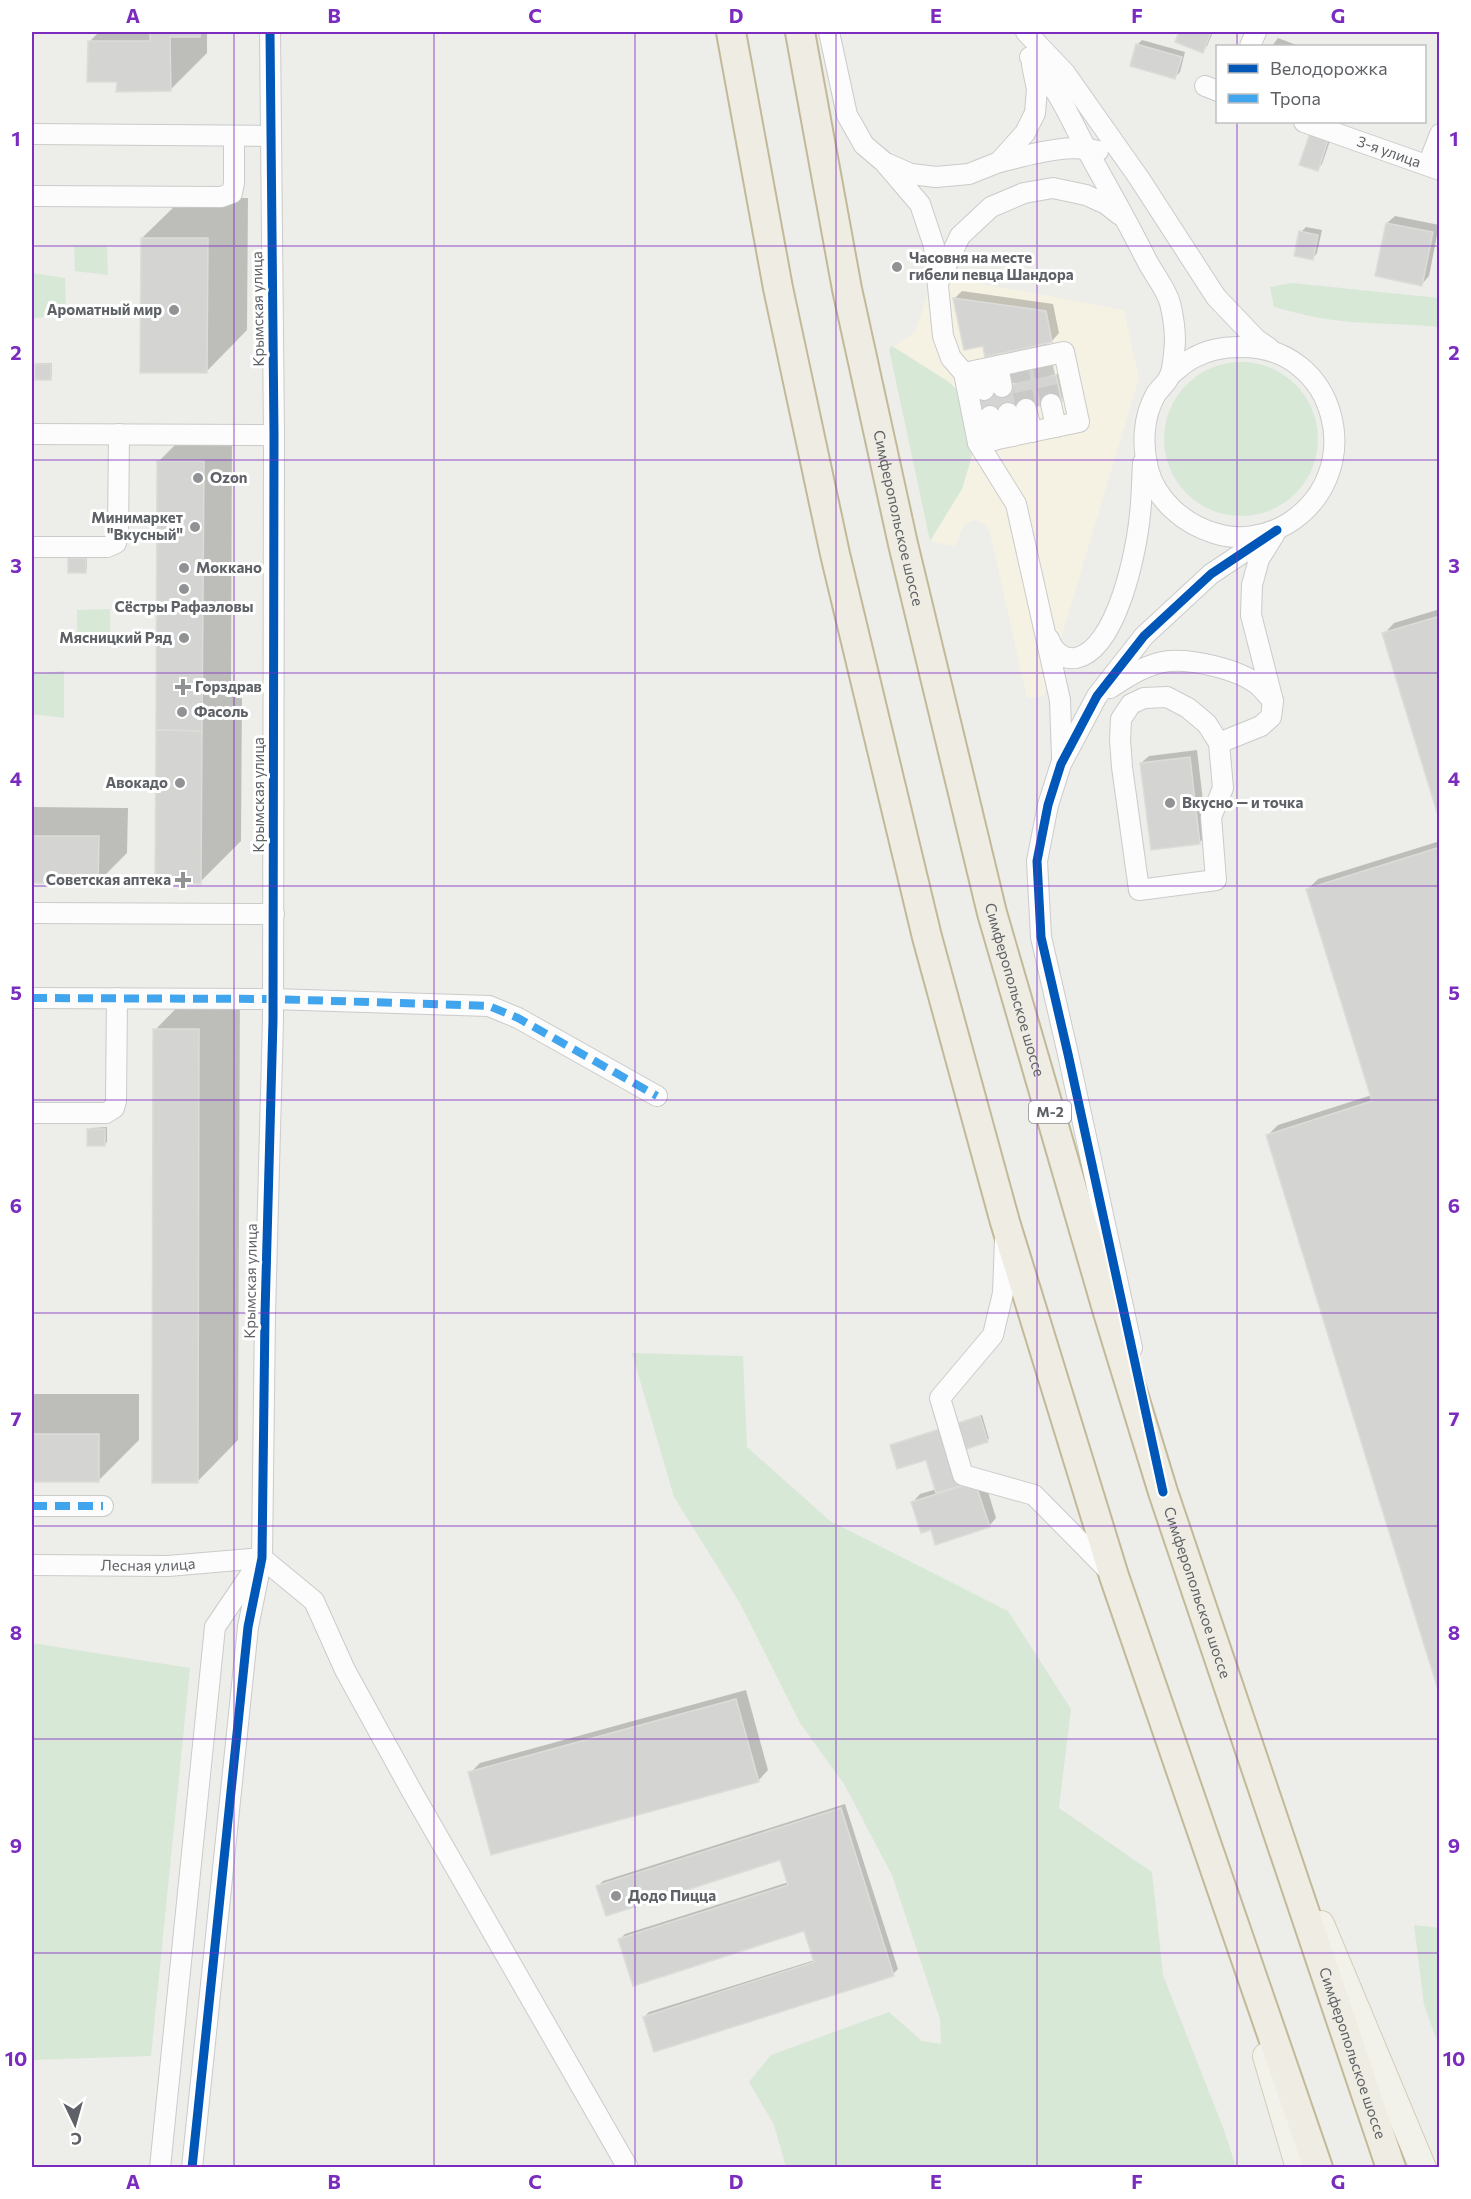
<svg xmlns="http://www.w3.org/2000/svg" width="1471" height="2199" font-family="Commissioner,sans-serif">
<style>
.commercial{fill:#f5f2e4}
.green{fill:#d8e8d7}
.shadow{fill:#0003}
.building{fill:#d4d4d2;stroke:#dcdcd8;stroke-width:1.5}
.lines{fill:none;stroke-linecap:round;stroke-linejoin:round}
.minor-tunnel{stroke:#c9cac8;stroke-width:20;stroke-dasharray:20 10;stroke-linecap:butt}
.minor-casing{stroke:#cacbca;stroke-width:22}
.major-casing{stroke:#d3ceb9;stroke-width:28}
.highway-casing{stroke:#c2b999;stroke-width:32}
.minor{stroke:#fcfcfc;stroke-width:20}
.major{stroke:#f2f2ea;stroke-width:26}
.highway{stroke:#efede3;stroke-width:28}
.quiet{stroke:#41a5ee;stroke-width:8;stroke-dasharray:15 8;stroke-linecap:butt}
.cycleway-casing{stroke:#fff;stroke-width:13}
.cycleway{stroke:#0057b8;stroke-width:9}
.grid{fill:none;stroke:#7b2cbf;stroke-width:1.5;stroke-opacity:0.55}
.poi-dot{fill:#909294;stroke:#fff;stroke-width:2}
.labels{text-anchor:middle;stroke-width:6;stroke-linejoin:round;paint-order:stroke}
.shield{fill:#fff;stroke:#8e9094;stroke-width:1.5}
.shield-label{font-size:14px;font-weight:bold;fill:#5e6166}
.street-label{font-size:15px;fill:#5e6166;stroke:#fff}
.poi-label{font-size:15px;font-weight:bold;fill:#5e6166;stroke:#fff;text-anchor:start}
.neatline{fill:none;stroke:#7b2cbf;stroke-width:2}
.grid-label{font-size:20px;text-anchor:middle;font-weight:bold;fill:#7b2cbf}
</style>
<rect width="100%" height="100%" fill="#edede9"/>
<path class="commercial" d="M934 275 1124 310 1139 378 1044 696 1027 698 990 533 985 525 976 520 968 522 963 527 955 547 930 541 889 349 915 332Z"/>
<g class="green">
<path d="M74 246H107L108 275 75 271Z"/>
<path d="M32 273 65 278 66 313 32 319Z"/>
<path d="M1292 283 1439 298V327C1410 324 1381 324 1351 322 1325 320 1299 314 1274 307L1270 287Z"/>
<path d="M892 346 949 382 960 393 972 456 962 489 930 541 889 349Z"/>
<circle cx="1241" cy="439" r="77"/>
<path d="M110 609V646H77V610Z"/>
<path d="M64 671V718L32 714V674Z"/>
<path d="M632 1353 743 1356 747 1447 830 1521 1008 1611 1071 1709 1059 1808 1152 1872 1163 1975 1224 2130 1236 2167H786L774 2125 749 2082 771 2055 889 2012 922 2041 941 2044 940 2019 892 1875 844 1784 800 1723 740 1603 674 1497Z"/>
<path d="M32 1643 190 1668 151 2056 32 2060Z"/>
<path d="M1414 1925 1439 1928V2046L1424 2005Z"/>
</g>
<g class="shadow">
<path d="M99 32H207V53L170 90 118 81 89 42Z"/>
<path d="M1180 32H1213L1207 46 1202 51 1177 41Z"/>
<path d="M1278 38 1299 46H1272Z"/>
<path d="M1142 40 1185 52 1180 72 1175 77 1137 45Z"/>
<path d="M1332 135 1322 164 1317 169 1301 164Z"/>
<path d="M183 198H248L247 330 207 371 142 238Z"/>
<path d="M1395 216 1439 225 1429 276 1422 284 1387 223Z"/>
<path d="M1306 227 1322 230 1317 253 1313 258 1301 232Z"/>
<path d="M962 291 1053 304 1059 333 1052 341 1046 342 1053 375 1058 374 1063 398 1061 400 968 393 1017 383 1010 350 984 345 954 299Z"/>
<path d="M38 363H52V377L50 379 36 365Z"/>
<path d="M188 432H232L231 690H242L241 841 200 882 159 461Z"/>
<path d="M72 557H87V569L85 571 70 559Z"/>
<path d="M1440 609V816L1384 634 1394 623Z"/>
<path d="M1197 750 1207 835 1200 842 1141 763 1149 756Z"/>
<path d="M32 807 128 808 127 853 98 882H32Z"/>
<path d="M1440 841V1691L1268 1135 1278 1125 1372 1095 1308 889 1318 879Z"/>
<path d="M195 989H240L238 1440 198 1481 155 1030Z"/>
<path d="M107 1127V1142L105 1144 89 1130 91 1128Z"/>
<path d="M32 1394H139V1440L98 1481H32Z"/>
<path d="M982 1415 989 1439 961 1449 970 1479 983 1475 996 1518 989 1526 932 1528 913 1502 920 1494 937 1489 927 1458 891 1445Z"/>
<path d="M746 1690 768 1770 758 1781 470 1773 480 1763Z"/>
<path d="M845 1804 898 1969 893 1974 644 2017 649 2012 815 1960 805 1930 620 1939 625 1934 789 1882 781 1858 598 1886 603 1881Z"/>
</g>
<g class="building">
<path d="M150 32H200V37H170L171 91 116 92 117 82H87L88 41H150Z"/>
<path d="M1179 32H1211L1203 53 1175 42Z"/>
<path d="M1136 44 1182 57 1175 79 1130 66Z"/>
<path d="M1310 133 1328 140 1318 171 1299 165Z"/>
<path d="M1386 223 1433 232 1422 286 1375 276Z"/>
<path d="M1299 231 1318 235 1313 260 1294 256Z"/>
<path d="M141 238H208L207 373H140Z"/>
<path d="M953 298 1046 311 1052 342 985 357 983 346 964 350Z"/>
<path d="M1044 344 1051 376 1056 375 1062 401 970 421 965 394 1015 384 1009 352Z"/>
<rect x="35" y="364" width="16" height="16"/>
<path d="M157 461H204L202 731 156 730Z"/>
<rect x="68" y="558" width="18" height="15"/>
<path d="M1440 616V822L1382 633Z"/>
<path d="M156 730 202 731 201 884 155 883Z"/>
<path d="M1190 757 1200 844 1151 850 1140 763Z"/>
<path d="M32 836H99L98 884 32 883Z"/>
<path d="M1440 847V1696L1266 1135 1372 1101 1306 889Z"/>
<path d="M153 1029H199L198 1483H152Z"/>
<rect x="87" y="1129" width="18" height="17"/>
<path d="M980 1416 988 1442 960 1451 970 1483 936 1493 926 1460 897 1469 890 1445Z"/>
<rect x="32" y="1434" width="67" height="48"/>
<path d="M975 1482 990 1527 935 1545 931 1530 921 1533 911 1502Z"/>
<path d="M736 1699 759 1782 491 1855 468 1772Z"/>
<path d="M841 1808 894 1976 654 2052 643 2017 814 1962 804 1931 633 1986 618 1939 788 1885 780 1860 606 1916 596 1886Z"/>
</g>
<g class="lines">
<g class="minor-tunnel">
<path d="M1041 357 1051 404"/>
<path d="M1017 362 1026 409"/>
</g>
<g class="minor-casing">
<g id="minor">
<path d="M829 32 847 115 864 145 884 162 920 204 934 246 943 336 951 358 964 373 978 443 1016 504 1060 700 1062 757"/>
<path d="M1026 32 1065 73 1139 178 1216 297 1256 339 1269 348"/>
<path d="M1250 46 1256 32"/>
<path d="M1030 57C1039 69 1048 80 1056 92 1068 111 1077 132 1088 152 1107 186 1127 221 1145 257 1152 272 1166 288 1170 303 1173 315 1175 330 1175 342 1174 351 1174 366 1170 375 1168 382 1160 388 1156 394 1143 416 1142 445 1148 469 1156 500 1184 524 1214 533 1238 541 1265 537 1287 524 1370 473 1337 345 1240 347 1224 347 1207 350 1193 358 1185 362 1178 369 1170 375"/>
<path d="M1205 86 1218 91"/>
<path id="s1" d="M1304 122 1440 170"/>
<path d="M32 134 271 136"/>
<path d="M999 162C1030 155 1066 143 1098 151"/>
<path d="M888 164 911 174 936 177 969 174 999 162 1025 133 1035 113 1037 89 1032 65"/>
<path d="M1428 165 1440 134"/>
<path d="M32 196 221 197 232 193 234 183V136"/>
<path d="M939 281 960 236 991 207 1024 193 1053 188 1086 195 1106 204 1120 215"/>
<path d="M998 366 1002 387"/>
<path d="M980 370 984 390"/>
<path d="M964 373 1064 352 1079 422 978 443"/>
<path d="M1051 404 1056 427"/>
<path d="M1026 409 1032 432"/>
<path d="M1008 413 1013 436"/>
<path d="M990 416 995 440"/>
<path d="M32 434 274 435"/>
<path d="M32 547H107L116 543 118 536 119 434"/>
<path d="M1049 639C1053 651 1063 660 1076 658 1117 650 1137 549 1140 514 1142 497 1142 480 1143 463"/>
<path d="M1110 688C1127 677 1148 663 1169 661 1193 659 1237 669 1257 684 1263 689 1268 696 1273 701"/>
<path d="M1167 697 1188 708 1207 724 1219 743 1223 788 1211 817 1216 880 1139 890 1122 767 1120 740 1121 719 1131 704 1144 698Z"/>
<path d="M1219 743 1261 726 1271 717 1273 701 1251 615 1252 585 1259 559 1274 535"/>
<path d="M32 913 274 914"/>
<path d="M32 998 273 999 489 1006 518 1018 657 1096"/>
<path d="M32 1113H106L114 1108 116 1101 117 998"/>
<path d="M1005 1240 1003 1293 993 1335 940 1398 963 1475 1034 1495 1111 1573"/>
<path d="M1132 1348 1068 1054 1041 937 1037 861 1048 805 1061 764 1097 696 1144 636 1211 574 1277 530"/>
<path d="M32 1506H103"/>
<path d="M262 1558 314 1601 345 1670 410 1788 628 2168"/>
<path id="s2" d="M32 1565 168 1566 262 1558"/>
<path d="M160 2168 215 1627 257 1565"/>
<path d="M192 2168 248 1627 262 1558 265 1314 273 1020 274 435 270 32"/>
</g>
</g>
<g class="major-casing">
<g id="major">
<path d="M1321 1924 1423 2168"/>
<path d="M1266 2056 1299 2168"/>
</g>
</g>
<g class="highway-casing">
<g id="highway">
<path d="M731 32 778 288 835 554 927 937 1005 1222 1114 1576 1318 2168"/>
<path id="s3" d="M800 32 847 289 903 544 992 913 1107 1309 1163 1492 1391 2168"/>
</g>
</g>
<use href="#minor" class="minor"/>
<use href="#major" class="major"/>
<use href="#highway" class="highway"/>
<g class="quiet">
<path d="M32 998 273 999 489 1006 518 1018 657 1096"/>
<path d="M32 1506H103"/>
</g>
<g class="cycleway-casing">
<g id="cycleway">
<path d="M1163 1492 1068 1054 1041 937 1037 861 1048 805 1061 764 1097 696 1144 636 1211 574 1277 530"/>
<path d="M192 2168 248 1627 262 1558 265 1314 273 1020 274 435 270 32"/>
</g>
</g>
<use href="#cycleway" class="cycleway"/>
</g>
<path class="grid" d="M234 32V2168M434 32V2168M635 32V2168M836 32V2168M1037 32V2168M1237 32V46M1237 122V2168M32 246H1440M32 460H1440M32 673H1440M32 886H1440M32 1100H1440M32 1313H1440M32 1526H1440M32 1739H1440M32 1953H1440"/>
<g class="poi-dot">
<circle cx="897" cy="267" r="6"/>
<circle cx="174" cy="310" r="6"/>
<circle cx="198" cy="478" r="6"/>
<circle cx="195" cy="527" r="6"/>
<circle cx="184" cy="568" r="6"/>
<circle cx="184" cy="589" r="6"/>
<circle cx="184" cy="638" r="6"/>
<path d="M180 678h6v6h6v6h-6v6h-6v-6h-6v-6h6z"/>
<circle cx="182" cy="712" r="6"/>
<circle cx="180" cy="783" r="6"/>
<circle cx="1170" cy="803" r="6"/>
<path d="M180 871h6v6h6v6h-6v6h-6v-6h-6v-6h6z"/>
<circle cx="616" cy="1896" r="6"/>
</g>
<g class="labels">
<rect class="shield" x="1029" y="1101" width="42" height="22" rx="4.5"/>
<g class="shield-label">
<text x="1050" y="1117">М-2</text>
</g>
<g class="street-label">
<text dy="5" stroke="none"><textPath href="#s1" startOffset="90">3-я улица</textPath></text>
<text transform="translate(258 309) rotate(-91)" y="5">Крымская улица</text>
<text dy="5" stroke="none"><textPath href="#s3" startOffset="496">Симферопольское шоссе</textPath></text>
<text transform="translate(259 795) rotate(-90)" y="5">Крымская улица</text>
<text dy="5" stroke="none"><textPath href="#s3" startOffset="982">Симферопольское шоссе</textPath></text>
<text transform="translate(251 1281) rotate(-89)" y="5">Крымская улица</text>
<text dy="5" stroke="none"><textPath href="#s2" startOffset="116">Лесная улица</textPath></text>
<text dy="5" stroke="none"><textPath href="#s3" startOffset="1612">Симферопольское шоссе</textPath></text>
<text dy="5" stroke="none"><textPath href="#s3" startOffset="2098">Симферопольское шоссе</textPath></text>
</g>
<g class="poi-label">
<text x="909" y="263">Часовня на месте<tspan x="909" dy="17">гибели певца Шандора</tspan></text>
<text x="162" y="315" text-anchor="end">Ароматный мир</text>
<text x="210" y="483">Ozon</text>
<text x="183" y="523" text-anchor="end">Минимаркет<tspan x="183" dy="17">"Вкусный"</tspan></text>
<text x="196" y="573">Моккано</text>
<text x="184" y="612" text-anchor="middle">Сёстры Рафаэловы</text>
<text x="172" y="643" text-anchor="end">Мясницкий Ряд</text>
<text x="195" y="692">Горздрав</text>
<text x="194" y="717">Фасоль</text>
<text x="168" y="788" text-anchor="end">Авокадо</text>
<text x="1182" y="808">Вкусно — и точка</text>
<text x="171" y="885" text-anchor="end">Советская аптека</text>
<text x="628" y="1901">Додо Пицца</text>
</g>
</g>
<rect width="1471" height="2199" fill="none" stroke="#ffffff" stroke-width="66"/>
<rect x="1216" y="45" width="210" height="78" fill="#ffffff" stroke="#bfc0c2" stroke-width="1.5"/>
<rect x="1228" y="64" width="30" height="9" fill="#0057b8" stroke="#bfc0c2" stroke-width="1.5"/>
<text x="1270" y="75" font-size="18" fill="#5e6166">Велодорожка</text>
<rect x="1228" y="94" width="30" height="9" fill="#41a5ee" stroke="#bfc0c2" stroke-width="1.5"/>
<text x="1270" y="105" font-size="18" fill="#5e6166">Тропа</text>
<g transform="translate(75 2124) rotate(175)" stroke="#ffffff" stroke-width="4.5" paint-order="stroke">
<path d="M0-4.5L10 22L0 15L-10 22Z" fill="#5e6166"/>
<text y="-9" font-size="16" font-weight="bold" text-anchor="middle" fill="#5e6166">С</text>
</g>
<rect x="33" y="33" width="1405" height="2133" class="neatline"/>
<g class="grid-label">
<text x="133" y="23">A</text>
<text x="334" y="23">B</text>
<text x="535" y="23">C</text>
<text x="736" y="23">D</text>
<text x="936" y="23">E</text>
<text x="1137" y="23">F</text>
<text x="1338" y="23">G</text>
<text x="16" y="146">1</text>
<text x="1454" y="146">1</text>
<text x="16" y="360">2</text>
<text x="1454" y="360">2</text>
<text x="16" y="573">3</text>
<text x="1454" y="573">3</text>
<text x="16" y="786">4</text>
<text x="1454" y="786">4</text>
<text x="16" y="1000">5</text>
<text x="1454" y="1000">5</text>
<text x="16" y="1213">6</text>
<text x="1454" y="1213">6</text>
<text x="16" y="1426">7</text>
<text x="1454" y="1426">7</text>
<text x="16" y="1640">8</text>
<text x="1454" y="1640">8</text>
<text x="16" y="1853">9</text>
<text x="1454" y="1853">9</text>
<text x="16" y="2066">10</text>
<text x="1454" y="2066">10</text>
<text x="133" y="2189">A</text>
<text x="334" y="2189">B</text>
<text x="535" y="2189">C</text>
<text x="736" y="2189">D</text>
<text x="936" y="2189">E</text>
<text x="1137" y="2189">F</text>
<text x="1338" y="2189">G</text>
</g>
</svg>
